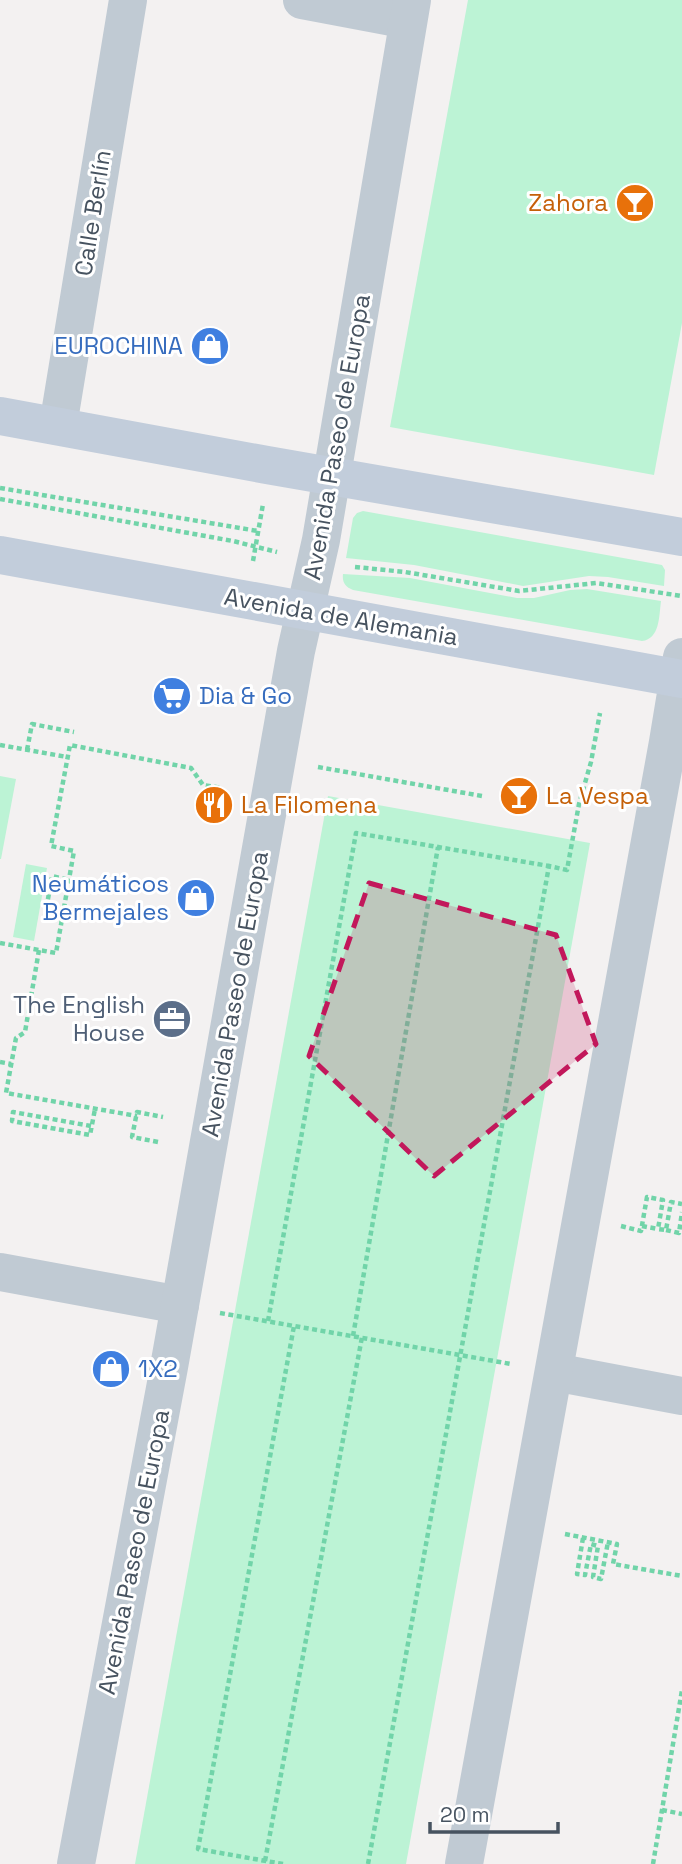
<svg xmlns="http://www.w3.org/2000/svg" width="682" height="1864" font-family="'Space Grotesk',sans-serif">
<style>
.green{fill:#bcf3d5}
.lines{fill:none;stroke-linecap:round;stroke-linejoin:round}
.path{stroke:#71d4a9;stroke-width:4.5;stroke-dasharray:5 3.5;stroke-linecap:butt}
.minor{stroke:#c0cad3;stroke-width:38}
.tertiary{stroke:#c0cad3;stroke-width:38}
.secondary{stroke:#c2cddb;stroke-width:38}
.marked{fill:#c2185b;fill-opacity:0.2;stroke:#c2185b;stroke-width:5;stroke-dasharray:14 9;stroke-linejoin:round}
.labels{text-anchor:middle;stroke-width:6;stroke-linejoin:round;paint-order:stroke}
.food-label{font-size:24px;fill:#c56008;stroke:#fff;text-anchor:start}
.street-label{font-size:24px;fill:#475360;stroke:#fff}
.shop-label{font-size:24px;fill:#366cbe;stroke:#fff;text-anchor:end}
.service-label{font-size:24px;fill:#4e5e75;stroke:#fff;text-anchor:end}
</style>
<rect width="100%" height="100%" fill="#f3f1f1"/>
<g class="green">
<path d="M468 0H682V323L654 475 390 427Z"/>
<path d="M363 511 662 565 665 570 664 586 608 577 589 576 523 586 414 565 346 558 353 518 357 513Z"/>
<path d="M343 574 410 578 517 598H534L570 590 587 589 661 601C659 616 660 639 642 641L353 590C345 587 342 582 343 574Z"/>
<path d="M0 776 16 779 1 859H0Z"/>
<path d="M328 796 590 843 406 1864H135Z"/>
<path d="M26 864 47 868 34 941 13 937Z"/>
</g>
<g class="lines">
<g class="path">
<path d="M0 488 258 531"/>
<path d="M0 499 233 541 277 552"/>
<path d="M253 561 263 504"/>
<path d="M355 567 405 572 519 591 596 583 682 596"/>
<path d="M0 745 67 757"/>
<path d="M27 750 32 724 74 732"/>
<path d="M318 767 482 796"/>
<path d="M45 916 52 876 69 880"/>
<path d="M0 943 56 953 74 851 51 846 70 745 191 768 203 785 222 788"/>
<path d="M39 950 25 1032 16 1038 6 1093 137 1116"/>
<path d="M0 1062 11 1064"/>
<path d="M91 1126 13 1112 12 1121 90 1135 95 1109"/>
<path d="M158 1142 132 1137 137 1112 163 1117"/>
<path d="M621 1226 641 1231 647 1197 663 1200 658 1229 666 1230 671 1202 682 1204"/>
<path d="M642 1226 658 1229"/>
<path d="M666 1230 679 1233 682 1212"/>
<path d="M220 1313 511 1364"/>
<path d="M268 1321 356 833 549 866"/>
<path d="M353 1336 438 847"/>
<path d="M565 1534 617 1544 613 1564 682 1576"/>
<path d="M583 1538 577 1574 585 1575 591 1544 598 1546 593 1577 601 1579 608 1542"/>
<path d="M662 1810 682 1814"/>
<path d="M265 1861 362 1337"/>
<path d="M283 1864 198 1849 294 1326"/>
<path d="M368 1864 549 866 567 870 579 804 591 762 600 713"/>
<path d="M653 1864 682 1690"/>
</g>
<g class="minor">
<path d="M302 0 408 20"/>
<path d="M58 426 128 0"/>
<path d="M0 1272 180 1305"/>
<path d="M554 1372 682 1396"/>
</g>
<g class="tertiary">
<path d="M76 1864 169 1367 296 651 321 540 412 0"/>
<path d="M464 1864 668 742 682 657"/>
</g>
<g class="secondary">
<path d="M0 416 267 465 682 537"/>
<path d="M0 555 682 679"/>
</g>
</g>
<path class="marked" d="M369 883 556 935 596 1044 434 1176 309 1056Z"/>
<defs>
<g id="bar-disc" transform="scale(2.0125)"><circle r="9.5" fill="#e8710a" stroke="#fff"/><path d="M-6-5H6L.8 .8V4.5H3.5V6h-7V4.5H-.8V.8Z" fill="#fff"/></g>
<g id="shop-disc" transform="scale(2.0125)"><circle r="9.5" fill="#3f7fe0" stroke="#fff"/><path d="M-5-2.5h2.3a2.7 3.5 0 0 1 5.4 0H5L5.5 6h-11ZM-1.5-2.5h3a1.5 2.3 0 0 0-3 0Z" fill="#fff"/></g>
<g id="supermarket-disc" transform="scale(2.0125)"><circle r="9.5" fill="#3f7fe0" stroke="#fff"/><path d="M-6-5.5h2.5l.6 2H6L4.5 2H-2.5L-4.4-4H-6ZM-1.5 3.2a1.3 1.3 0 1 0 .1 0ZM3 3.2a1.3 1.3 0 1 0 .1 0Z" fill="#fff"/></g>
<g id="restaurant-disc" transform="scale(2.0125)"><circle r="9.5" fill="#e8710a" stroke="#fff"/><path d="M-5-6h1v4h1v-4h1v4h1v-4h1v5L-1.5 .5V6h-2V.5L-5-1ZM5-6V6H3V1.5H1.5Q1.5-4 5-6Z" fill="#fff"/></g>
<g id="office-disc" transform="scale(2.0125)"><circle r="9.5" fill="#5c6f8a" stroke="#fff"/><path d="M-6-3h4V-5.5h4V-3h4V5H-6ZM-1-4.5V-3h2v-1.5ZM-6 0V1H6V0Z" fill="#fff"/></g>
</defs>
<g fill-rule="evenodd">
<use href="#bar-disc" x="635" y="203"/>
<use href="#shop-disc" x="210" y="346"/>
<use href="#supermarket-disc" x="172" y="696"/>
<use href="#bar-disc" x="519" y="796"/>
<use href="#restaurant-disc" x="214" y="805"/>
<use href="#shop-disc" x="196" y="898"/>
<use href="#office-disc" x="172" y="1019"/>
<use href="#shop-disc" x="111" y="1369"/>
</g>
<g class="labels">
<g class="food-label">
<text x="608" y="211" text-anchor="end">Zahora</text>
<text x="546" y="804">La Vespa</text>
<text x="241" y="813">La Filomena</text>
</g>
<g class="street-label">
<text transform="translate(93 213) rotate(-81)" y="8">Calle Berlín</text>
<text transform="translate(337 437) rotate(-80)" y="8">Avenida Paseo de Europa</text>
<text transform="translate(341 617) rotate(10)" y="8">Avenida de Alemania</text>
<text transform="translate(235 994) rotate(-80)" y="8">Avenida Paseo de Europa</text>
<text transform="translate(134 1552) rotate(-79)" y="8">Avenida Paseo de Europa</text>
</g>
<g class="shop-label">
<text x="183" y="354">EUROCHINA</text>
<text x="199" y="704" text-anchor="start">Dia &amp; Go</text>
<text x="169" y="892">Neumáticos<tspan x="169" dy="28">Bermejales</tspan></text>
<text x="138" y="1377" text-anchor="start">1X2</text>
</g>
<g class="service-label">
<text x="145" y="1013">The English<tspan x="145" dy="28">House</tspan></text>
</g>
</g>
<path d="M430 1822v10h128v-10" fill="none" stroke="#475360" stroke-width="3.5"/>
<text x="440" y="1822" font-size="21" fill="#475360" stroke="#ffffff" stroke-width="5" paint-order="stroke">20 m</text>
</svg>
